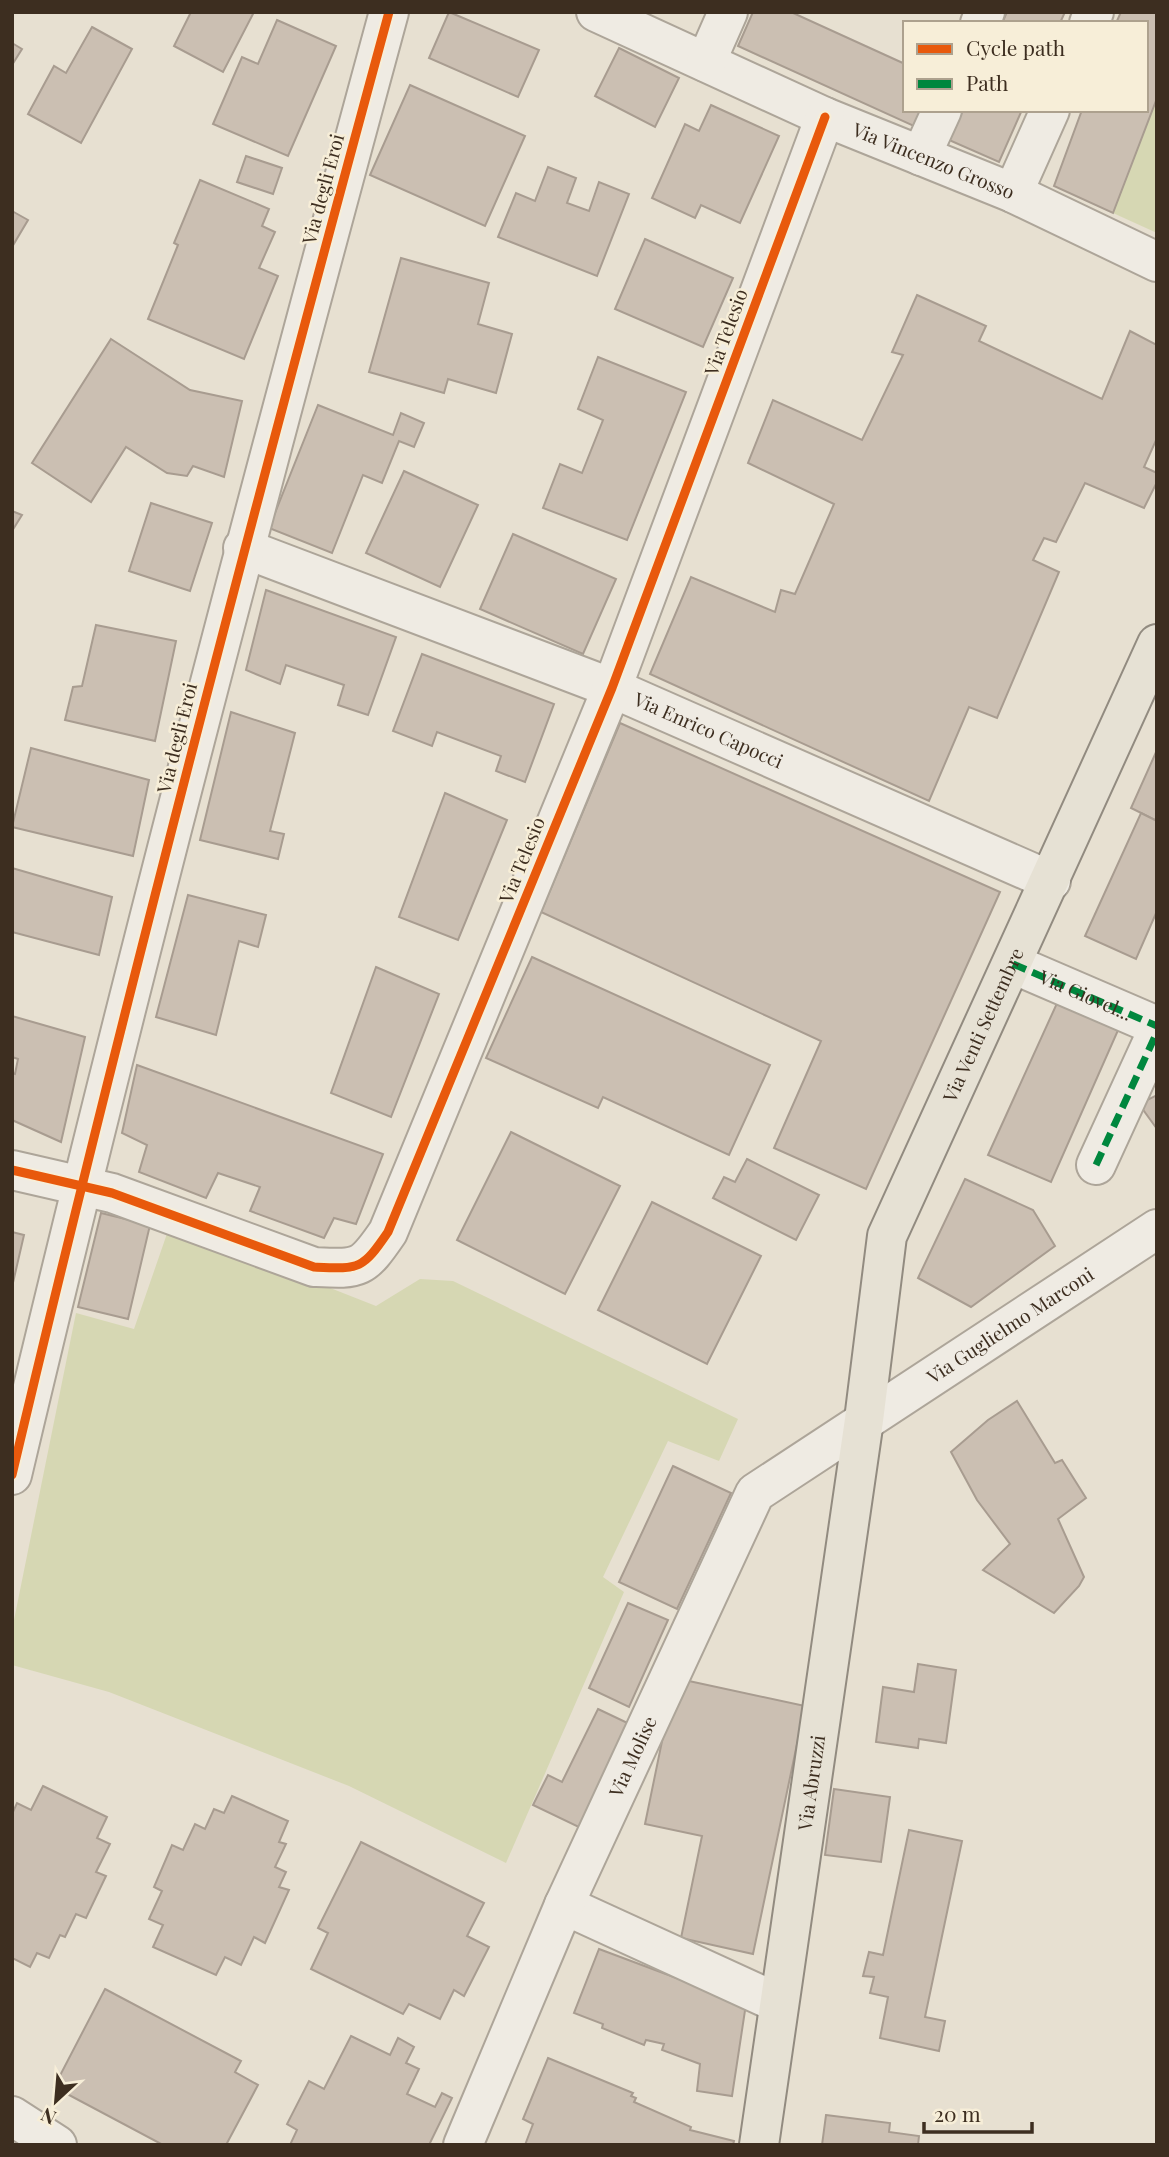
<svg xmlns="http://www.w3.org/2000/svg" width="1169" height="2157" font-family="'Playfair Display',serif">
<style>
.green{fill:#d6d7b3}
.building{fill:#cbbfb2;stroke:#a89c90;stroke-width:2}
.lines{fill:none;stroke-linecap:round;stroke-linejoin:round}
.minor-casing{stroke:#ada599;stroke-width:42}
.major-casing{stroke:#928b80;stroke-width:42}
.minor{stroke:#efebe3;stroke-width:38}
.major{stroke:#e6e1d4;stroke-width:38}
.quiet{stroke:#00873e;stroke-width:7;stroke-dasharray:14 7;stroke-linecap:butt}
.cycleway-casing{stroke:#f7eed8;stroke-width:13}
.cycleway{stroke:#e8590c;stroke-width:9}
.labels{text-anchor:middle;stroke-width:5;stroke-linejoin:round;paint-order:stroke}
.street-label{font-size:19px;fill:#3d2e20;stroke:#f7eed8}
</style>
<rect width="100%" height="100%" fill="#e7e0d1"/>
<g class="green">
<path d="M1157 98V233L1113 213Z"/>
<path d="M170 1225 376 1306 420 1279 453 1281 738 1419 719 1461 668 1441 603 1577 624 1592 506 1863 349 1786 109 1692 12 1665V1630L76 1313 134 1329Z"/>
</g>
<g class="building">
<path d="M191 12H254L223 72 174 46Z"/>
<path d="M449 12 539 50 518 97 429 58Z"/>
<path d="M753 12H791L905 64V110H922L916 127 738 46Z"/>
<path d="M1007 12H1065L1060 23H1002Z"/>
<path d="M1121 12H1157V98L1113 213 1054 186 1082 110H1146V23H1116Z"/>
<path d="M277 20 336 46 288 156 213 124 242 57 258 64Z"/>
<path d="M92 27 132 49 81 143 28 114 54 66 66 73Z"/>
<path d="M12 43 22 49 12 65Z"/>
<path d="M619 48 679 78 655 127 595 96Z"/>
<path d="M410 85 525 136 485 226 370 175Z"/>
<path d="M711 105 779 136 740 223 701 205 695 218 652 198 685 124 699 131Z"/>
<path d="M963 110H1022L999 162 949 140Z"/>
<path d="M246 156 282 168 273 194 237 182Z"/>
<path d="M548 167 576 178 567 203 589 211 599 182 629 194 597 276 498 237 516 193 535 201Z"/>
<path d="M200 180 269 209 262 226 275 232 259 268 278 276 244 359 148 319 178 245 174 243Z"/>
<path d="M12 211 28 220 12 247Z"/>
<path d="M645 239 733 278 703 347 615 309Z"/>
<path d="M401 258 489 283 478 324 512 334 496 393 448 379 444 393 369 372Z"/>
<path d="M917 295 986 326 979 341 1102 399 1130 331 1157 345V438L1144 467 1157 473V482L1144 508 1085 483 1056 542 1044 538 1033 560 1059 572 997 718 969 707 929 801 650 674 691 577 775 612 781 590 795 594 834 504 748 463 773 400 862 440 903 355 892 352Z"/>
<path d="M111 339 190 390 242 401 224 477 193 466 187 476 167 473 126 447 91 502 32 463Z"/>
<path d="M598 357 686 392 627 540 543 508 560 464 582 473 603 420 578 409Z"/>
<path d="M318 405 393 435 401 413 424 423 414 447 399 441 382 483 363 475 332 553 269 528Z"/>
<path d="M404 471 478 505 440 587 366 553Z"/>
<path d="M151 503 212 523 190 591 129 571Z"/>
<path d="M12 511 22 515 12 531Z"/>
<path d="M513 534 616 579 583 654 480 609Z"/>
<path d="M266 590 396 637 368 715 338 705 344 685 286 665 280 684 246 670Z"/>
<path d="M96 625 176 641 155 741 65 720 73 687 82 686Z"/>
<path d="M422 654 554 704 525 782 496 771 501 756 437 732 432 746 393 731Z"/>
<path d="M231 712 295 733 270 831 284 834 278 859 200 840Z"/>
<path d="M620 723 1000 892 866 1189 774 1148 821 1041 541 912Z"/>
<path d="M31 748 149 780 133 856 12 827Z"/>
<path d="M1157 750V821L1131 808Z"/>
<path d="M445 793 507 820 458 940 399 917Z"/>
<path d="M1141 813 1157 821V911L1136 959 1085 936Z"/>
<path d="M12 868 112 897 99 955 12 932Z"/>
<path d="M188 895 266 915 258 947 239 941 216 1035 156 1017Z"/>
<path d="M532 957 770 1065 729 1155 603 1097 598 1108 486 1058Z"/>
<path d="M376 967 439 994 391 1117 331 1093Z"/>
<path d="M1058 1001 1119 1028 1051 1182 988 1155Z"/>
<path d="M12 1016 85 1037 61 1142 12 1120V1073L15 1074 18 1059 12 1057Z"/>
<path d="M137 1065 383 1154 356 1224 334 1218 324 1238 250 1211 260 1187 218 1173 206 1198 139 1172 147 1145 122 1133Z"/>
<path d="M1157 1095V1129L1139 1104Z"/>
<path d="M511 1132 620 1186 565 1294 457 1240Z"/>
<path d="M747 1159 819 1195 796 1240 713 1198 724 1177 735 1182Z"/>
<path d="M965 1179 1033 1210 1055 1246 971 1307 918 1278Z"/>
<path d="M652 1202 761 1256 707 1364 598 1310Z"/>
<path d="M101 1213 150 1225 128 1319 78 1307Z"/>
<path d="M12 1232 24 1235 12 1287Z"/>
<path d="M1017 1401 1055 1463 1062 1460 1086 1498 1058 1519 1084 1577 1079 1586 1054 1613 983 1570 1010 1544 977 1500 951 1452 988 1420Z"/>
<path d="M673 1466 731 1493 677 1609 619 1582Z"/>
<path d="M628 1603 668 1620 629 1707 589 1688Z"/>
<path d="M918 1664 956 1670 946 1743 919 1739 918 1748 876 1742 883 1687 914 1692Z"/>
<path d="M675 1678 805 1706 753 1954 681 1938 702 1836 645 1824Z"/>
<path d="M598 1709 636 1727 587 1831 533 1805 548 1775 562 1782Z"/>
<path d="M43 1786 107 1817 97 1838 110 1844 96 1872 106 1876 86 1918 76 1914 65 1937 60 1935 49 1958 37 1953 30 1967 12 1958V1814L17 1803 31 1810Z"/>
<path d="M834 1789 890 1797 881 1862 825 1855Z"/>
<path d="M232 1796 288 1821 279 1842 286 1844 275 1867 286 1872 279 1887 289 1890 265 1943 254 1937 241 1965 225 1957 216 1975 153 1947 163 1925 149 1919 162 1891 154 1887 172 1845 183 1850 195 1824 205 1829 214 1809 224 1813Z"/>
<path d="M909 1830 962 1841 925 2017 945 2021 939 2051 880 2038 888 1997 870 1993 874 1977 863 1976 869 1952 883 1955Z"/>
<path d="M361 1842 484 1903 467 1936 489 1947 464 1996 454 1990 440 2019 409 2004 403 2014 311 1969 328 1933 318 1928Z"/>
<path d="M599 1949 746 2004 732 2096 697 2091 700 2064 662 2050 664 2044 646 2040 644 2045 602 2028 603 2024 574 2013Z"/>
<path d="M105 1989 241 2061 235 2072 258 2085 226 2145H163L54 2087Z"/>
<path d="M351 2036 390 2055 398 2038 414 2047 406 2063 419 2069 407 2094 435 2107 442 2093 452 2098 429 2145H290L297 2130 287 2124 309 2081 324 2089Z"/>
<path d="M548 2058 633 2093 631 2096 636 2098 634 2102 691 2127 690 2130 734 2141 733 2145H525L533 2124 523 2119Z"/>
<path d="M826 2115 890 2123 889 2132 919 2136 918 2145H822Z"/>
</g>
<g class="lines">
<g class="minor-casing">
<g id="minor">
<path id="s1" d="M596 12 825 117 1013 193 1157 262"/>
<path d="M980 23 985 12"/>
<path d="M1089 23 1094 12"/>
<path d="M706 62 728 12"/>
<path d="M921 156 942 110"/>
<path d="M1013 193 1050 110"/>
<path id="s2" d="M243 548 612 688 1051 881"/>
<path id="s3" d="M1013 964 1157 1026"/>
<path d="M1096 1165 1157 1032"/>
<path d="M12 1170 112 1193 314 1267C360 1269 362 1270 388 1232L612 688 825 117"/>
<path d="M12 1475C128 985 257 498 389 12"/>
<path d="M564 1905 778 2003"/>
<path d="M12 2116 57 2145"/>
<path id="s4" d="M463 2145 564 1905 755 1493 1157 1229"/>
</g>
</g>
<g class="major-casing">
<g id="major">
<path id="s5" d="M759 2145 864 1420 887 1236 1157 644"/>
</g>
</g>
<use href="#minor" class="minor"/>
<use href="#major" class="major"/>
<g class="quiet">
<path d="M1013 964 1157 1026"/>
<path d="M1096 1165 1157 1032"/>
</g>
<g class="cycleway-casing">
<g id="cycleway">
<path d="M12 1170 112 1193 314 1267C360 1269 362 1270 388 1232L612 688 825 117"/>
<path d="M12 1475C128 985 257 498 389 12"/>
</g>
</g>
<use href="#cycleway" class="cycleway"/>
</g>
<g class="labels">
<g class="street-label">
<text dy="7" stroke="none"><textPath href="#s1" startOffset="369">Via Vincenzo Grosso</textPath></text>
<text transform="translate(323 189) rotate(-75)" y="7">Via degli Eroi</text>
<text transform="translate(726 332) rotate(-70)" y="7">Via Telesio</text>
<text dy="7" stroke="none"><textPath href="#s2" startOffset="500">Via Enrico Capocci</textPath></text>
<text transform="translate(177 738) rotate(-76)" y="7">Via degli Eroi</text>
<text transform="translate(522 860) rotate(-68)" y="7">Via Telesio</text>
<text dy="7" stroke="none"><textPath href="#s3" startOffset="79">Via Giovel...</textPath></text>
<text dy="7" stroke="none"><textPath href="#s5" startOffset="1150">Via Venti Settembre</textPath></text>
<text dy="7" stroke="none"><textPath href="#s4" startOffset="1020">Via Guglielmo Marconi</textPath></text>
<text dy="7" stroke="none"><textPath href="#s4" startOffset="424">Via Molise</textPath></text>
<text dy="7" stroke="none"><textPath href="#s5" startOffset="366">Via Abruzzi</textPath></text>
</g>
</g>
<rect width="1169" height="2157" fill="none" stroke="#3d2e20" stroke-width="28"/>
<rect x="903" y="21" width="245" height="91" fill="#f7eed8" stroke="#ada18e" stroke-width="2"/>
<rect x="917" y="44" width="35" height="10" fill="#e8590c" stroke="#ada18e" stroke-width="2"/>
<text x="966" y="56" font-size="21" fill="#3d2e20">Cycle path</text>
<rect x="917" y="79" width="35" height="10" fill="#00873e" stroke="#ada18e" stroke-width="2"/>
<text x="966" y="91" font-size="21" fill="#3d2e20">Path</text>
<g transform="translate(56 2101) rotate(206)" stroke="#f7eed8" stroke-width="5" paint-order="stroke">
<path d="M0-5L12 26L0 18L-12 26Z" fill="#3d2e20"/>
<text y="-10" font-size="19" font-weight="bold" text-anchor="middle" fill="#3d2e20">N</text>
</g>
<path d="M924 2122v10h108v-10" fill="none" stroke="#3d2e20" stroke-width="3.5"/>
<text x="934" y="2122" font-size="21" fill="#3d2e20" stroke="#f7eed8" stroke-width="5" paint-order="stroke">20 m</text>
</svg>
